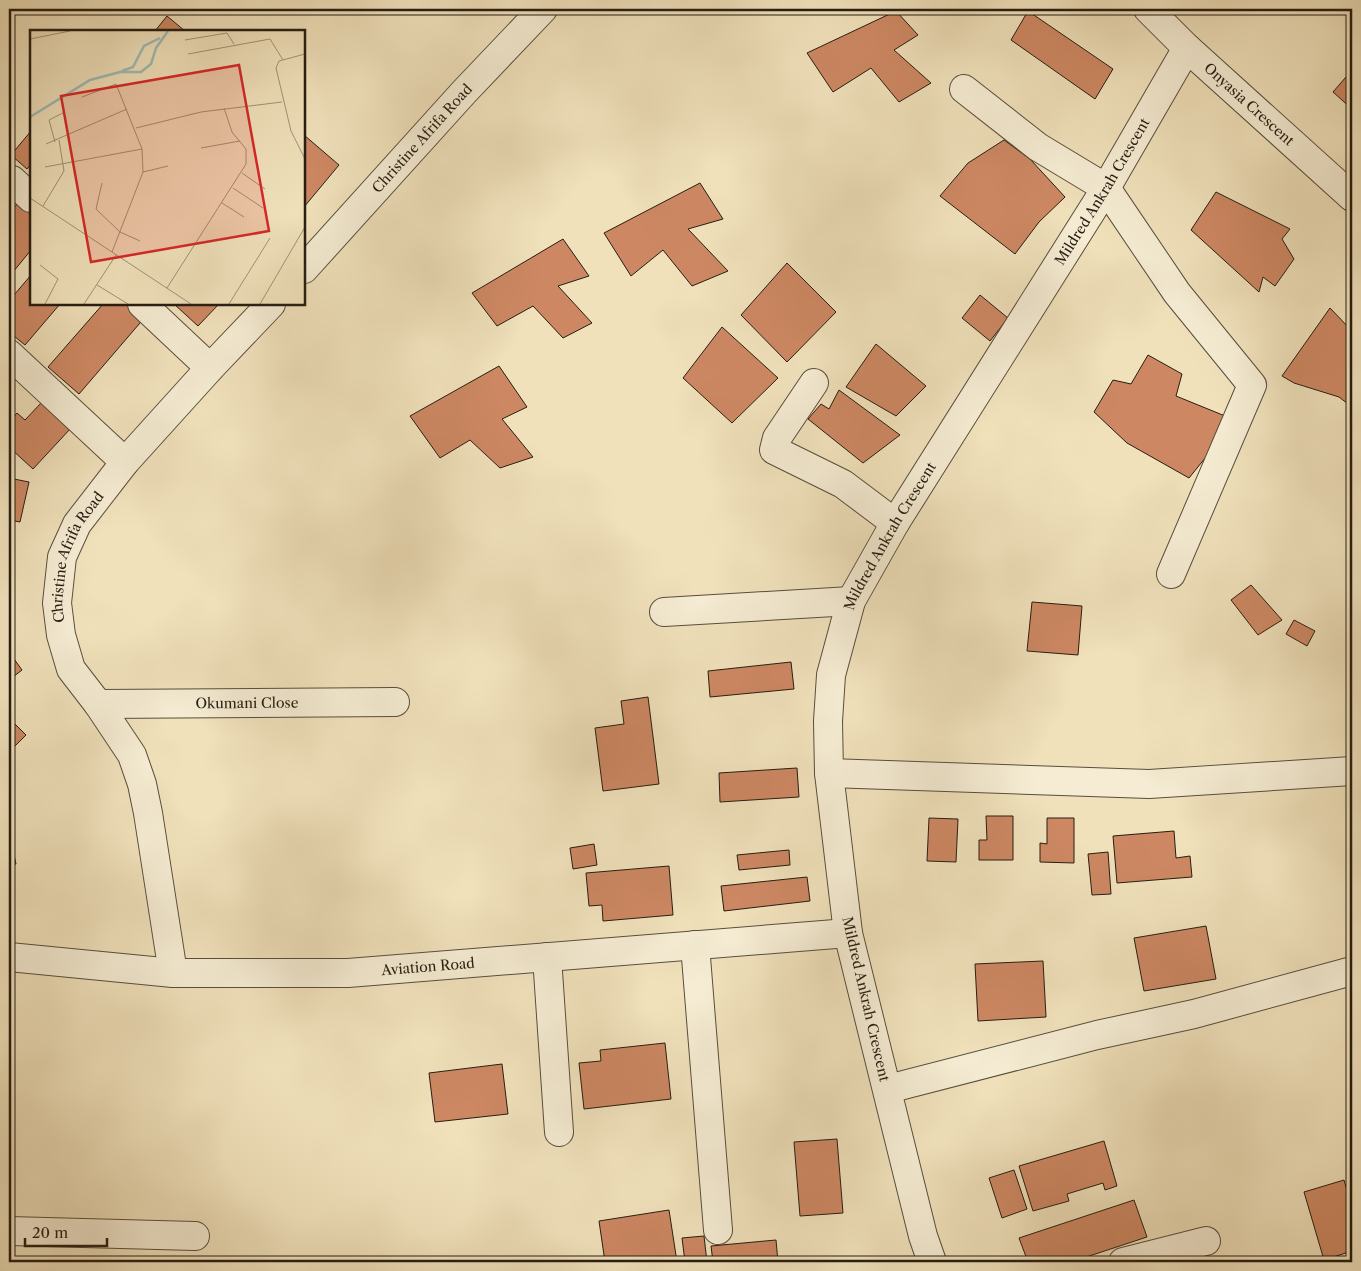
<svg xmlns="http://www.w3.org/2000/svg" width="1361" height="1271" font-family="'Libre Caslon Text',serif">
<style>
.building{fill:#cd8863;stroke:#261d12}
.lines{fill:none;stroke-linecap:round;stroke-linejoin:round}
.minor-casing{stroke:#584e3c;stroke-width:30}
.minor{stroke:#f5ecd3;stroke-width:28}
.labels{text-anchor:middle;stroke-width:4;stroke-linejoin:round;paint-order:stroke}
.street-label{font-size:14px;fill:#261d12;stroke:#f5ecd3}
.inset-river{fill:none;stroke:#9cbcb8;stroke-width:2.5}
.inset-road{fill:none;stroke:#9f9377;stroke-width:1}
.view{fill:#d62828;fill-opacity:0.15;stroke:#d62828;stroke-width:2.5}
.inset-edge{fill:none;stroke:#261d12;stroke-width:2.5}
</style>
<rect width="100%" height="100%" fill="#f0e1bb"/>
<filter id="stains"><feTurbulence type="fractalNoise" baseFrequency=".004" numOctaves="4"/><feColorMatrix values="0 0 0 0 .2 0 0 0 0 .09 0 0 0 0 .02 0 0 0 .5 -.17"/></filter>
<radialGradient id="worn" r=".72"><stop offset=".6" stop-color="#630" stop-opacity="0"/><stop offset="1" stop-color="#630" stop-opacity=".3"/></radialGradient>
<g class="building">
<path d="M896 11 918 35 894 50 931 83 899 102 871 68 833 92 807 53Z"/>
<path d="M1028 11 1113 69 1095 99 1011 40Z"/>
<path d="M167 16 185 31H155Z"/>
<path d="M1352 70V109L1333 92Z"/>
<path d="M31 131V164L27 169 11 155Z"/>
<path d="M304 135 339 165 304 207Z"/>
<path d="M1004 140 1030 159 1065 197 1039 222 1015 254 940 196 968 163Z"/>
<path d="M700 183 723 219 688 229 728 271 692 286 663 250 631 276 604 233Z"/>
<path d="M1216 192 1290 229 1282 239 1294 259 1275 286 1263 277 1259 292 1191 230Z"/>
<path d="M18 203 31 214V250L9 277V214Z"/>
<path d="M563 239 589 276 558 286 592 323 563 338 533 306 497 326 472 293Z"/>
<path d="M787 263 836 312 787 362 741 315Z"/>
<path d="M31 275V304H60L25 345 9 332V301Z"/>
<path d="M980 295 1008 318 990 341 962 318Z"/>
<path d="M103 304H132L146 316 79 394 48 367Z"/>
<path d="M174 304H219L198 326Z"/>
<path d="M1330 308 1352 331V407L1339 397 1294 383 1282 376Z"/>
<path d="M722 327 778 378 732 423 683 378Z"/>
<path d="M876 344 926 386 896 416 846 387Z"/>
<path d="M1148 355 1182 374 1176 396 1230 418 1210 452 1189 478 1127 443 1094 412 1113 380 1131 384Z"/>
<path d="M499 366 527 407 502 419 533 457 500 468 470 440 440 458 410 416Z"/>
<path d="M9 371 16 377 9 385Z"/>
<path d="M839 390 900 435 863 463 808 419 821 404 829 409Z"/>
<path d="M42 402 71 428 33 469 9 447V422L17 413 25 420Z"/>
<path d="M9 478 29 482 20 522 9 520Z"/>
<path d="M1251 585 1282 620 1258 635 1231 600Z"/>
<path d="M1032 602 1082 606 1078 655 1027 651Z"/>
<path d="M1294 620 1315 631 1307 646 1286 634Z"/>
<path d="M9 652 22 670 9 680Z"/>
<path d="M791 662 794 689 710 697 708 671Z"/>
<path d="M648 697 659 784 603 791 595 728 624 724 621 701Z"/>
<path d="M9 718 26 735 10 751 9 750Z"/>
<path d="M797 768 799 797 720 802 719 773Z"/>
<path d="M986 816H1013V860H979V840H987Z"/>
<path d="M929 818 958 819 956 862 927 861Z"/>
<path d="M1047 818H1074V863L1040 862V843L1047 844Z"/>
<path d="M1174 831 1176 858 1190 856 1192 877 1117 883 1113 836Z"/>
<path d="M9 832 16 864 9 866Z"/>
<path d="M594 844 597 865 573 869 570 848Z"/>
<path d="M789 850 790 865 739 870 737 855Z"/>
<path d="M1108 852 1111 894 1092 895 1088 854Z"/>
<path d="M669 866 673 915 603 921 602 905 589 906 586 873Z"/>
<path d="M807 877 810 901 724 911 721 886Z"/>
<path d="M1206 926 1216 979 1144 991 1134 938Z"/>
<path d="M1043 961 1046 1017 978 1021 975 964Z"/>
<path d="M665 1043 671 1099 584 1109 579 1063 601 1061 600 1050Z"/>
<path d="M502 1064 508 1114 435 1122 429 1073Z"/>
<path d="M837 1139 843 1213 800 1216 794 1142Z"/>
<path d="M1104 1141 1117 1186 1105 1190 1103 1183 1067 1194 1069 1201 1033 1211 1019 1166Z"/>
<path d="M1014 1170 1027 1209 1002 1218 989 1178Z"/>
<path d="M1344 1180 1352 1208V1251L1324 1260 1304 1192Z"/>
<path d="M1134 1200 1147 1237 1071 1262H1028L1019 1238Z"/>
<path d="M669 1210 677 1262H605L599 1221Z"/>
<path d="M704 1236 707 1262H685L682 1238Z"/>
<path d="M776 1240 778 1262H713L711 1246Z"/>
</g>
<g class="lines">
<g class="minor-casing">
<g id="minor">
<path id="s1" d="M1148 9 1187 48 1352 197"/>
<path d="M964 89 1038 147 1106 188 1177 293 1252 385 1171 574"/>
<path d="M12 180 31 198"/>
<path id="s2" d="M304 269 464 92 543 9"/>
<path d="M142 304 210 368"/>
<path d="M9 354 125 462"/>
<path d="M814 383 777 438 774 450 843 484 895 523"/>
<path d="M664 612 851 601"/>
<path id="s3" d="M98 704 395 702"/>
<path d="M829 773 1149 784 1352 771"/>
<path d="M695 945 718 1230"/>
<path id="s4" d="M9 957 173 973H348L848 933"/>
<path d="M547 957 559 1132"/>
<path id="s5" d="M173 973 148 813 142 784 132 755 98 704 71 669 61 635 57 603 62 557 77 524 125 462 210 368 271 304"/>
<path d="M888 1089 1097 1035 1194 1014 1352 971"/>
<path d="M9 1231 195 1236"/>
<path id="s6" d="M932 1262 923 1236 848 933 829 773 828 721 831 675 851 601 895 523 1106 188 1187 48"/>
<path d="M1123 1262 1206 1241"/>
</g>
</g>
<use href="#minor" class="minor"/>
</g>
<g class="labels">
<g class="street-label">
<text dy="5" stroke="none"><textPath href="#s1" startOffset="139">Onyasia Crescent</textPath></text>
<text dy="5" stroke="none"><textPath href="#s2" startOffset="176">Christine Afrifa Road</textPath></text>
<text dy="5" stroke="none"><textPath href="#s6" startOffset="1156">Mildred Ankrah Crescent</textPath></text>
<text dy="5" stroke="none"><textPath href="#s6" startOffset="751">Mildred Ankrah Crescent</textPath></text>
<text dy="5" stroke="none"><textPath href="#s5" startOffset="446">Christine Afrifa Road</textPath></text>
<text dy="5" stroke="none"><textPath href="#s3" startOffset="149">Okumani Close</textPath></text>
<text dy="5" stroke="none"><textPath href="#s4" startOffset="420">Aviation Road</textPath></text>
<text transform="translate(866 999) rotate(77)" y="5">Mildred Ankrah Crescent</text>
</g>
</g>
<g transform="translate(30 30)">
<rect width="275" height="275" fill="#f0e1bb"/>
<path class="inset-river" d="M92 41 103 37 114 16 130 8M0 87 60 50 90 42H111L121 34 126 18 138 1"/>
<path class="inset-road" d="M0 9 40 1M155 10 197 3 204 14M158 24 240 9 253 30M275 24 249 31 246 38 261 101 275 129M52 67 86 54 112 119 113 142 82 222M106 98 171 82 252 72M25 112 19 90 35 82M16 114 97 79M171 118 210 111M15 137 112 119M113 142 138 136M212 143 235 159M72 153 66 179 90 202 110 211M203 158 233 178M0 168 161 274M192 173 214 187M13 176 34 141 29 110M10 235 28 249 15 274M67 255 98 274M137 258 216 134V119L202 102 194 78M54 274 86 225M199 274 240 208M230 274 275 197"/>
<path class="view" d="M209 35 239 201 61 232 31 66Z"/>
<rect width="275" height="275" class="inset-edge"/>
</g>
<rect width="1361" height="1271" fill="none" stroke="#f0e1bb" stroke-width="30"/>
<rect x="10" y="10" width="1341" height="1251" fill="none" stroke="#261d12" stroke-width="2.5"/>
<rect x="15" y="15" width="1331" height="1241" fill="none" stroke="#261d12"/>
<path d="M25 1238v8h82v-8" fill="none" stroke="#261d12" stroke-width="2.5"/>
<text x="32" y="1238" font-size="15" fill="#261d12" stroke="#f5ecd3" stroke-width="4" paint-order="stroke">20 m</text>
<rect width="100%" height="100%" filter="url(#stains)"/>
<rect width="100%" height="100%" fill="url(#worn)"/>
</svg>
